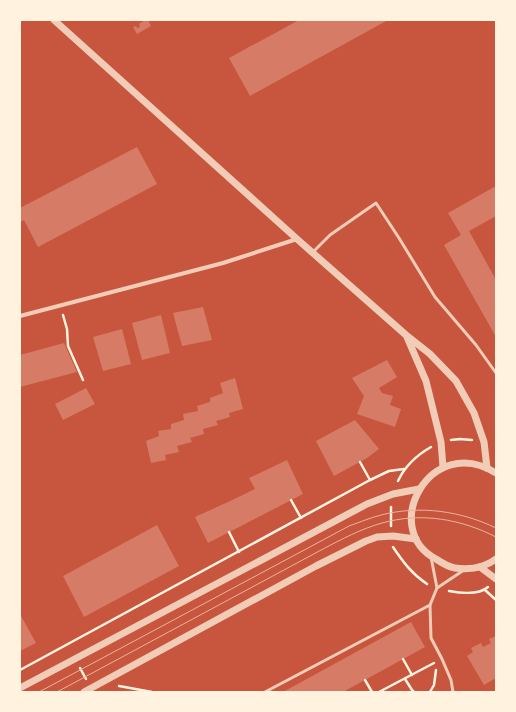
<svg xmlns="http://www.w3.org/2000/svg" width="516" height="712" font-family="Arial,sans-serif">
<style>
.building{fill:#d67c66}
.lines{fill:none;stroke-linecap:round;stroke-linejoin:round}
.path{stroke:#fff3e0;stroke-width:2.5}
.service{stroke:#f1ccb7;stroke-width:3}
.minor{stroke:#f1ccb7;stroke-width:4}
.tertiary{stroke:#f1ccb7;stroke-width:7}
.tram{stroke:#e9b49f;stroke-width:1}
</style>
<rect width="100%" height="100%" fill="#c8553d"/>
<g class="building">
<path d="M145 20H148L151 26 137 34 133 27 136 26 137 28 140 27 139 24Z"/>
<path d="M299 20H388L250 96 229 58Z"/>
<path d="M137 147 157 184 38 247 24 220 20 222V208Z"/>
<path d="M496 186V216L469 231 496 280V337L444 245 461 235 448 213Z"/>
<path d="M203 307 212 340 182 346 173 313Z"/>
<path d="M161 315 170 353 142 360 132 323Z"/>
<path d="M122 329 131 364 103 371 93 337Z"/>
<path d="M64 343 77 372 20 387V355Z"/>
<path d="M387 360 397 377 379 388 382 393 393 396 390 405 401 409 395 427 357 414 364 396 352 378Z"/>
<path d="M235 378 243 409 229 413 230 417 216 421 218 425 203 429 204 434 190 438 192 442 177 446 179 452 165 455 166 460 151 463 146 441 159 436 158 431 171 429V424L184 420 183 414 198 411 197 406 210 402V398L223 393 220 383Z"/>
<path d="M86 388 95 404 63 420 55 404Z"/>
<path d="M355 420 379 449 367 458 334 476 316 441Z"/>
<path d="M287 460 303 494 208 543 195 517 228 502 255 489 249 478Z"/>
<path d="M157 525 179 566 84 617 63 576Z"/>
<path d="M20 614 36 643 20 651Z"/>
<path d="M411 622 425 647 343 692H283Z"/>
<path d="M496 636V678L484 685 467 656 473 652 471 648 481 643 483 647 491 643 489 639Z"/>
</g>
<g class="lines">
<g class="path">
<path d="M63 315 67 329 68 346 83 380"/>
<path d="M451 440 460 439 472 440"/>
<path d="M360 462 370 480"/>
<path d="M398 481C405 466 417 455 431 447"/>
<path d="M291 500 301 518"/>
<path d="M391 507V526"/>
<path d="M229 532 239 552"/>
<path d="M393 547C403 562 412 574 427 584"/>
<path d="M485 590 496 600"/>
<path d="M449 591C460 593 479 595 488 587"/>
<path d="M403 659 412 675"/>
<path d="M80 668 86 679"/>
<path d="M20 670 370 480 389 471 404 469"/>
<path d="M405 679 412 690 414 692"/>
<path d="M365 680 372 692"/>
<path d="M119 686 152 692"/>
<path d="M379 692 434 663"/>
<path d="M430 692 434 685 436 670"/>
</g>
<g class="service">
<path d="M313 252 330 235 376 203 399 238 435 297 476 345 496 373"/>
<path d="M431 557 437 588 464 570"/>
<path d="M437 588 430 605 431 638 442 659 451 680 453 692"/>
<path d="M265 692 430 605"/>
</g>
<path class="minor" d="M20 316 223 263 297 239"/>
<g class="tertiary">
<path d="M54 20 297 239 406 335 430 354 456 381 474 413 484 442 487 468"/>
<path d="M407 337 426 381 441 442 443 467"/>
<path d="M496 473C430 432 379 529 436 559 442 563 448 567 455 568 470 570 484 568 496 559"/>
<path d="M480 567 496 579"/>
<path d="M20 688 367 504 393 494 419 489"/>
<path d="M84 692 316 566 366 541 377 537 393 536 416 539"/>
</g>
<g class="tram">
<path d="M39 692 349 526C360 522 370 518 381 515 420 505 461 511 496 528"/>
<path d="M57 692 323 549C342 539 361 529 382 523 421 512 461 519 496 537"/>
</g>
</g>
<rect width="516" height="712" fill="none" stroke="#fff3e0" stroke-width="42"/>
</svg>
